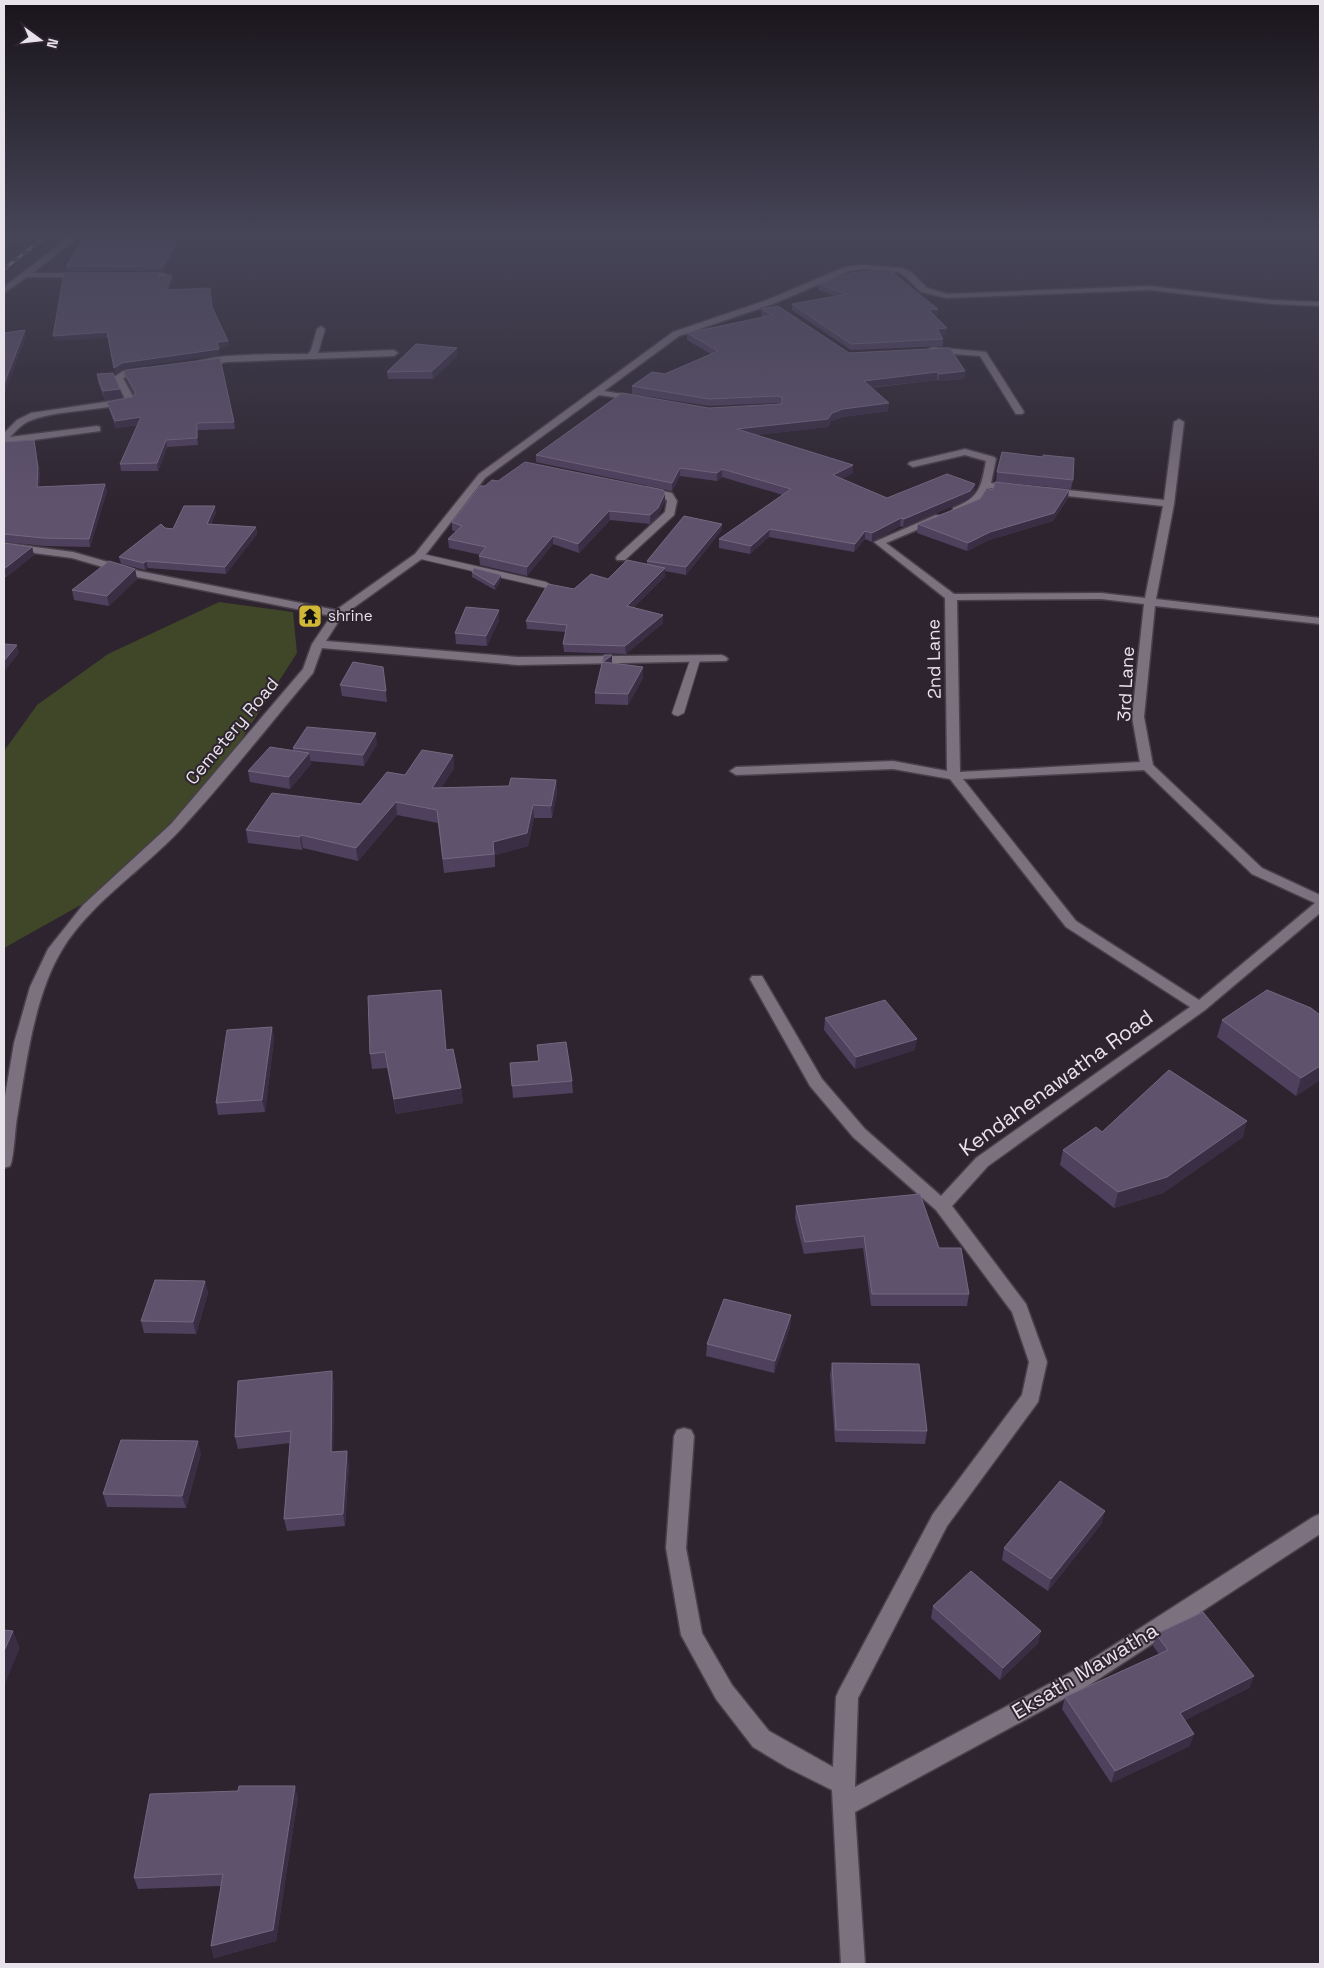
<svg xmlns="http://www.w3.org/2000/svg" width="1324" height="1968" font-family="'Space Grotesk',sans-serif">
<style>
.green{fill:#404628}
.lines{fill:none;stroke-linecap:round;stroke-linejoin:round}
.lane-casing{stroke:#48404a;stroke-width:2}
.street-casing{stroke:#48404a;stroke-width:3}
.lane{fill:#7c717f;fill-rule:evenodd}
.street{fill:#7c717f;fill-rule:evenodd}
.rail-casing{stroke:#d0cad2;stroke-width:3}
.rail{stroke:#2d242f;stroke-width:2;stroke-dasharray:6;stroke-linecap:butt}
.wall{fill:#4f405e}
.shaded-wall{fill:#3a2e45}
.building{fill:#5f526d;stroke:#746880}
.labels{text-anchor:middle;stroke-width:4;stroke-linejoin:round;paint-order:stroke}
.far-poi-label{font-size:15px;fill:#e8e2ea;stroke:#2d242f;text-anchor:start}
.street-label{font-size:18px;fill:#e8e2ea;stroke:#2d242f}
.near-street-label{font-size:21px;fill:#e8e2ea;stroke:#2d242f}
</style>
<rect width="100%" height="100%" fill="#2d242f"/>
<path class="green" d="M219 602 293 612 297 653 221 771 136 874 4 948V751L37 705 108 654Z"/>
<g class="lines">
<g class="lane-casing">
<g id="lane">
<path d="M419 553 546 582 551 585 546 588 416 558V554Z"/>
<path d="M695 657 700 660 684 713 678 716 674 715 672 713 690 660Z"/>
</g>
</g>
<g class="street-casing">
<g id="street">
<path d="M70 236H79L33 273H87V277H27L4 293V287Z"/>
<path d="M1313 236H1320V241Z"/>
<path d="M863 265 902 268 911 272 927 288 947 294 1149 286 1272 300 1320 302V306L1272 304 1149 290 947 298 921 292 905 276 898 272 863 269 850 271 773 304 679 336 604 391 641 397V401L599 395 485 478 423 558 342 616 326 641 518 657 722 655 726 657 728 659 726 661 518 665 322 648 313 673C269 725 227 779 181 829 144 869 90 903 62 950 34 996 26 1065 17 1118 15 1129 14 1159 10 1166L4 1168V1102L14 1043 30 987 48 949 83 905 171 824 303 669 312 644 331 616 137 577 72 558 4 549V543L73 552 139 571 336 610 415 554 479 474 673 332 767 300 845 267Z"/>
<path d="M136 273H163L167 275 163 277H136Z"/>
<path d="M321 326 325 329 318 353 394 350 398 353 394 356 227 362 200 366 196 363C209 353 287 354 308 354L311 350 317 329Z"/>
<path d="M932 347 986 352 1024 412 1022 414H1016L980 356 929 352 928 350Z"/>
<path d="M145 368 149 371 148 373 123 378 135 400 133 402C105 411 44 410 24 424 19 427 14 433 10 437L97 426 100 427V431L4 444V433L17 420 31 413 125 399 114 377 123 371Z"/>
<path d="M1179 419 1184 422 1174 504 1156 599 1320 618V624L1155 606 1144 717 1153 765 1262 868 1320 895V913L1205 1010 988 1166 952 1206 1026 1304 1047 1362 1038 1402 947 1526 858 1698 855 1787 1075 1670 1313 1517 1320 1514V1534L1091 1684 855 1812 865 1964H841L832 1790 788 1768 753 1747 716 1699 681 1635 666 1548 674 1436 677 1430 684 1428 691 1430 694 1436 686 1548 702 1633 732 1685 769 1731 833 1767 836 1697 839 1690 933 1514 1022 1395 1029 1362 1012 1312 936 1210 853 1137 810 1086 750 979 752 976H762L822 1079 865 1129 941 1196 976 1158 1190 1007 1066 927 950 779 893 769 736 775 730 771 736 767 893 761 947 771 945 598 874 542 936 515 940 516 941 518 940 520 886 543 954 594 1101 593 1145 598 1163 506 1048 494 1043 491 1048 488 1164 500 1174 422ZM1101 599 1144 604 1132 717 1140 762 960 772 957 600ZM1144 770 1252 874 1315 903 1199 1000 1076 921 963 779Z"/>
<path d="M965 449 994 457 996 459 991 483 1017 486V490L989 488C981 500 970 515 953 512V508C980 497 981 488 986 461L965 455 913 467 908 464 910 462Z"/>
<path d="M646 487 672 493 677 501 674 515 625 560H617L616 558 617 556 665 512 667 501 664 497 642 492 641 490Z"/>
</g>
</g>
<use href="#lane" class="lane"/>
<use href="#street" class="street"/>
<g class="rail-casing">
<path id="rail" d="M4 269 46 236"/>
</g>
<use href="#rail" class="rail"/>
</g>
<g class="wall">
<path d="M4 236H25L20 243H4Z"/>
<path d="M99 236H182L164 271H67L66 266Z"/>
<path d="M818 284 938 316H935L946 335H941L943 339V346L851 350 792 310V304L835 296 818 290Z"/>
<path d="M778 306 849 353 965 371 964 379 939 381 937 380 871 388 888 411 843 417 831 421 828 427 755 435 853 465V473L841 479 887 498 975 484 974 492 969 499 903 527 900 526 872 542 865 539 854 552 769 537 750 554 719 548V539L783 495 722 477 717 481 680 476 672 491 536 462V455L709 408 779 404 777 403 709 406 632 394V386L665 374 711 354 687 340V333L762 317 761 316V309Z"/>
<path d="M457 356 433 379H388L387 372Z"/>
<path d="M124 372 234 422 235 429 198 430V445L167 447 158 471H121L120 464 138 425 116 428 109 409 107 402 132 397 134 395 126 379Z"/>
<path d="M97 374 120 389 122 398 105 400 98 383Z"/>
<path d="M34 440 40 476 39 487 105 484 107 491 90 547 45 546 4 542V442Z"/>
<path d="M1043 457 1073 480 1071 489 996 482 997 472Z"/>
<path d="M993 490 1068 498 1053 521 989 540 967 551 917 533 918 524 980 499Z"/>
<path d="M665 501 658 516 650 524 610 520 579 553 553 544 527 576 480 565 479 556 481 555 449 548 448 539 456 532 452 530V522Z"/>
<path d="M216 513 211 524 256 527 257 534 226 574 148 568 145 570 121 564 119 557 165 528 173 529Z"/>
<path d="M722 524 721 531 686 575 665 571V576L634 607 663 623 626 654 564 652 563 644 566 632 527 629 526 621 574 589 608 579 647 564V561Z"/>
<path d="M4 543 32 547 34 555 6 577H4Z"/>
<path d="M135 569 137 579 109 606 74 600 72 590Z"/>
<path d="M472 572 501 580 495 590 472 577Z"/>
<path d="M499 620 487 646 456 644 455 633Z"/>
<path d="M612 663 643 678 628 705 595 704V693Z"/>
<path d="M383 667 387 702 342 696 340 685Z"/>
<path d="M377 744 364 766 310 761 311 764 290 789 250 782 248 771 293 751V748Z"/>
<path d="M453 755 454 768 441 788 509 786 556 780 557 792 552 818H534L528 846 495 855V867L444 873 438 823 397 815 358 861 303 848 302 850 248 843 246 830 361 804 405 775Z"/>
<path d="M368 996 446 1050 461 1088 463 1103 396 1114 387 1068 372 1069 370 1054Z"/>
<path d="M1320 1015V1080L1296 1096 1217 1037 1222 1020Z"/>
<path d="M825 1018 915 1050 855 1069 824 1030Z"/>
<path d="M272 1027 274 1039 265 1112 218 1115 216 1103Z"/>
<path d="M537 1045 572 1081 573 1093 513 1098 510 1063 538 1061Z"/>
<path d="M1243 1137 1163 1193 1114 1208 1060 1165 1063 1150Z"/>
<path d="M796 1206 939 1248 969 1294 967 1306H871L863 1248 804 1254 795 1218Z"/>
<path d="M205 1281 208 1293 196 1334 144 1333 141 1321Z"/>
<path d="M791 1315 790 1327 774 1373 706 1356 707 1344Z"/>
<path d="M832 1363 927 1431 925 1444 835 1442 830 1375Z"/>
<path d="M334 1383 333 1452 349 1463 345 1526 287 1531 284 1519 290 1443 238 1449 235 1437Z"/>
<path d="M201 1453 186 1508 107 1507 103 1494Z"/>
<path d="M1102 1523 1048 1591 1002 1560 1004 1548Z"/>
<path d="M933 1606 1041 1631 1038 1643 1000 1680 931 1618Z"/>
<path d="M1156 1634 1254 1676 1249 1688 1185 1720 1190 1746 1111 1783 1062 1709 1065 1697 1159 1654 1153 1646Z"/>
<path d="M298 1797 276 1941 214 1958 211 1946 221 1886 138 1889 134 1878Z"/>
</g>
<g class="shaded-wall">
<path d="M19 236H25L20 243Z"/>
<path d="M179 236H182L164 271 163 267Z"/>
<path d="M172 275 173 281 168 295 167 290Z"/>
<path d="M938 309V316L928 317 929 310Z"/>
<path d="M947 328 946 335H936L937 329Z"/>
<path d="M25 330 26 337 4 395V384Z"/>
<path d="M107 332 108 338 54 341 53 336Z"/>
<path d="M228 341 229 347 218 348 217 342Z"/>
<path d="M457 348V356L433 379 432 371Z"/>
<path d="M219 349V355L123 369 115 374 114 368 122 363Z"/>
<path d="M965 371 964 379 939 381V374Z"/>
<path d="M937 372V380L863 388 864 381Z"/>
<path d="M120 389 122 398 105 400 103 391Z"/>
<path d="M889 403 888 411 843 417 831 421 828 427 736 437 737 429 832 413 843 409Z"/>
<path d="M141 417 143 424 116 428 115 421Z"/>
<path d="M197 423 198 430V445L197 438Z"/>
<path d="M34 440 40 476 39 495 37 487Z"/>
<path d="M166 440 167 447 158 471 157 463Z"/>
<path d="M853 465V473L833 483V475Z"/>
<path d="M680 468V476L672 491V483Z"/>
<path d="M722 469V477L717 481V473Z"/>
<path d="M105 484 107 491 90 547 89 539Z"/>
<path d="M975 484 974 492 969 499 903 527 904 519Z"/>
<path d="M1069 490 1068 498 1053 521 989 540 967 551 968 543Z"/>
<path d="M665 493V501L658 516 650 524V515Z"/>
<path d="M215 506 216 513 208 530 207 524Z"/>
<path d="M609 511 610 520 579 553 578 544Z"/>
<path d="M901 518 900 526 872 542V533Z"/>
<path d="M722 524 721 531 686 575V567Z"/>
<path d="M256 527 257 534 226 574 225 567Z"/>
<path d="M770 529 769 537 750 554 751 546Z"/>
<path d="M865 531V539L854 552 855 544Z"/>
<path d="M553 536V544L527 576V567Z"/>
<path d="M32 547 34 555 6 577 4 569Z"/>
<path d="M146 561 148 568 145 570 144 563Z"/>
<path d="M665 568V576L628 613 627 606Z"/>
<path d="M135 569 137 579 109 606 107 596Z"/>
<path d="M501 575V580L495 590 494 585Z"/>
<path d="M499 610V620L487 646 486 636Z"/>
<path d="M663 615V623L626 654 625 646Z"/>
<path d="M17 645 19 653 4 672V661Z"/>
<path d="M612 655V665L603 662Z"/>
<path d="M643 667V678L628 705V694Z"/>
<path d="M376 733 377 744 364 766 363 755Z"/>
<path d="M309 753 311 764 290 789 289 777Z"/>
<path d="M453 755 454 768 433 801 432 788Z"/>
<path d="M556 780 557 792 552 818 551 806Z"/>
<path d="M396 802 397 815 358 861 356 848Z"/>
<path d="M533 805 534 818 528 846 495 855 493 842Z"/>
<path d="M301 835 303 848 302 850 300 837Z"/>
<path d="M272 1027 274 1039 265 1112 262 1100Z"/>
<path d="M917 1039 915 1050 855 1069 856 1057Z"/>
<path d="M1320 1066V1080L1296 1096 1301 1078Z"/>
<path d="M461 1088 463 1103 396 1114 394 1099Z"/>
<path d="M1247 1121 1243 1137 1163 1193 1114 1208 1118 1192Z"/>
<path d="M205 1281 208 1293 196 1334 193 1322Z"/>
<path d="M791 1315 790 1327 774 1373 775 1361Z"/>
<path d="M332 1371 334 1383 333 1465 331 1452Z"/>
<path d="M198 1441 201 1453 186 1508 182 1496Z"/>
<path d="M347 1451 349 1463 345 1526 343 1514Z"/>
<path d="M1105 1511 1102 1523 1048 1591 1051 1579Z"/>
<path d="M13 1631 20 1648 4 1686V1651Z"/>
<path d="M1041 1631 1038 1643 1000 1680 1003 1668Z"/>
<path d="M1254 1676 1249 1688 1176 1725 1180 1713Z"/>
<path d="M1194 1734 1190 1746 1111 1783 1115 1771Z"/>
<path d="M295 1786 298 1797 276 1941 214 1958 211 1946Z"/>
</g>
<g class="building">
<path d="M86 236 99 237 179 236 163 267 66 266Z"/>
<path d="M888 269 938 309 929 310 947 328 937 329 943 339 851 344 792 304 847 294 818 284 852 273Z"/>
<path d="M64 273H159L158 276 172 275 167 290 210 288 212 307 228 341 217 342 219 349 122 363 114 368 107 332 53 336Z"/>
<path d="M778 306 849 353 950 348 965 371 939 374 937 372 864 381 889 403 843 409 832 413 828 419 737 429 853 465 833 475 887 498 947 474 975 484 970 491 904 519 901 518 872 533 865 531 855 544 770 529 751 546 719 539 791 489 722 469 717 473 680 468 672 483 536 455 622 393 709 408 782 404V397L777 396 709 399 632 386 652 372 665 374 718 351 687 333 773 315 761 309Z"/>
<path d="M25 330 4 384V333Z"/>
<path d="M416 344 457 348 432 371 387 372Z"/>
<path d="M220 358 234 422 197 423V438L166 440 157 463 120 464 141 417 115 421 107 402 132 397 136 393 124 372 127 370Z"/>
<path d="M113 373 120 389 103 391 97 374Z"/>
<path d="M34 440 38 468 37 487 105 484 89 539 43 538 4 534V442Z"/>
<path d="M1002 452 1043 457V455L1074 458 1073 480 997 472Z"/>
<path d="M525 462 663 490 665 493 658 508 650 515 609 511 578 544 553 536 527 567 479 556 486 547 448 539 462 526 452 522 480 486H485L492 480 498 481Z"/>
<path d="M995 482 1069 490 1054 513 990 532 968 543 918 524 980 499 987 488 993 490Z"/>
<path d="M184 506H215L207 524 256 527 225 567 146 561 144 563 119 557 161 524 165 528 173 529Z"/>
<path d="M684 516 722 524 686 567 647 561Z"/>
<path d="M4 543 32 547 4 569Z"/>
<path d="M627 560 665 568 627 606 663 615 625 646 563 644 567 625 526 621 548 584 574 589 591 574 608 579Z"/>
<path d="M109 561 135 569 107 596 72 590Z"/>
<path d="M474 568 501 575 494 585 472 572Z"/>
<path d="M466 607 499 610 486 636 455 633Z"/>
<path d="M4 644 17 645 4 661Z"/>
<path d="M604 655H612L603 662 643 667 628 694 595 693Z"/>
<path d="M353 662 383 667 386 691 340 685Z"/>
<path d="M307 727 376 733 363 755 293 748Z"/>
<path d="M270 747 309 753 289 777 248 771Z"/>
<path d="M422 750 453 755 432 788 509 786 511 778 556 780 551 806 533 805 527 833 493 842 494 854 443 859 437 810 396 802 356 848 301 835 300 837 246 830 272 793 361 804 387 772 405 775Z"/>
<path d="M441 990 446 1050 453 1049 461 1088 394 1099 385 1052 370 1054 368 996Z"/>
<path d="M1267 990 1311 1008 1320 1015V1066L1301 1078 1222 1020Z"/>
<path d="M885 1000 917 1039 856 1057 825 1018Z"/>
<path d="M272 1027 262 1100 216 1103 227 1030Z"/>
<path d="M566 1042 572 1081 512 1086 510 1063 539 1061 537 1045Z"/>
<path d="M1169 1070 1247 1121 1167 1177 1118 1192 1063 1150 1096 1127 1102 1132Z"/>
<path d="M920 1194 939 1248H961L969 1294H872L864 1236 805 1242 796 1206Z"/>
<path d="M155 1280 205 1281 193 1322 141 1321Z"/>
<path d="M724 1299 791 1315 775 1361 707 1344Z"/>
<path d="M832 1363 919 1364 927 1431 836 1430Z"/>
<path d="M332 1371 331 1452 347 1451 343 1514 284 1519 291 1431 235 1437 238 1381Z"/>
<path d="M121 1440 198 1441 182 1496 103 1494Z"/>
<path d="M1060 1481 1105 1511 1051 1579 1004 1548Z"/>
<path d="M971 1571 1041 1631 1003 1668 933 1606Z"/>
<path d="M1203 1612 1254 1676 1180 1713 1194 1734 1115 1771 1065 1697 1168 1650 1156 1634Z"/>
<path d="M4 1630 13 1631 4 1651Z"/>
<path d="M239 1786H295L273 1930 211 1946 223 1874 134 1878 150 1794 238 1791Z"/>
</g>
<linearGradient id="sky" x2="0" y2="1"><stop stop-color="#19141a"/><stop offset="0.46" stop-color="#464558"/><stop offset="1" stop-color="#464558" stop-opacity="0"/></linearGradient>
<rect width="1324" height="512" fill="url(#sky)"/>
<defs>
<g id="temple-square" transform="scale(1.25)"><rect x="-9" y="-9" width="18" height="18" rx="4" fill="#d1b736" stroke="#2d242f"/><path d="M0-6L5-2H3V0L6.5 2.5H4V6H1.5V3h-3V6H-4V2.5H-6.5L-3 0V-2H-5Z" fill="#111"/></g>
</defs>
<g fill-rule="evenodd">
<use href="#temple-square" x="310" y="616"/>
</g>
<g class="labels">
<g class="far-poi-label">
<text x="328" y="621">shrine</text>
</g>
<g class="street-label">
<text transform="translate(934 659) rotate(-91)" y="6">2nd Lane</text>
<text transform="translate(1126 684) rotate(-87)" y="6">3rd Lane</text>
<text transform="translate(232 731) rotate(-50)" y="6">Cemetery Road</text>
</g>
<g class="near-street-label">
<text transform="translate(1056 1083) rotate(-36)" y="7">Kendahenawatha Road</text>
<text transform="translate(1085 1671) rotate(-31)" y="7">Eksath Mawatha</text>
</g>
</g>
<rect width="1324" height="1968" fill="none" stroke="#e8e2ea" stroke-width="10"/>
<g transform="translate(40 40) rotate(105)" stroke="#2d242f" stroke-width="4" paint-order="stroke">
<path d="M0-4L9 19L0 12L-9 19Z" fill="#e8e2ea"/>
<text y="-8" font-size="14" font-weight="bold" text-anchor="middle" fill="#e8e2ea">N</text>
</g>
</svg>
